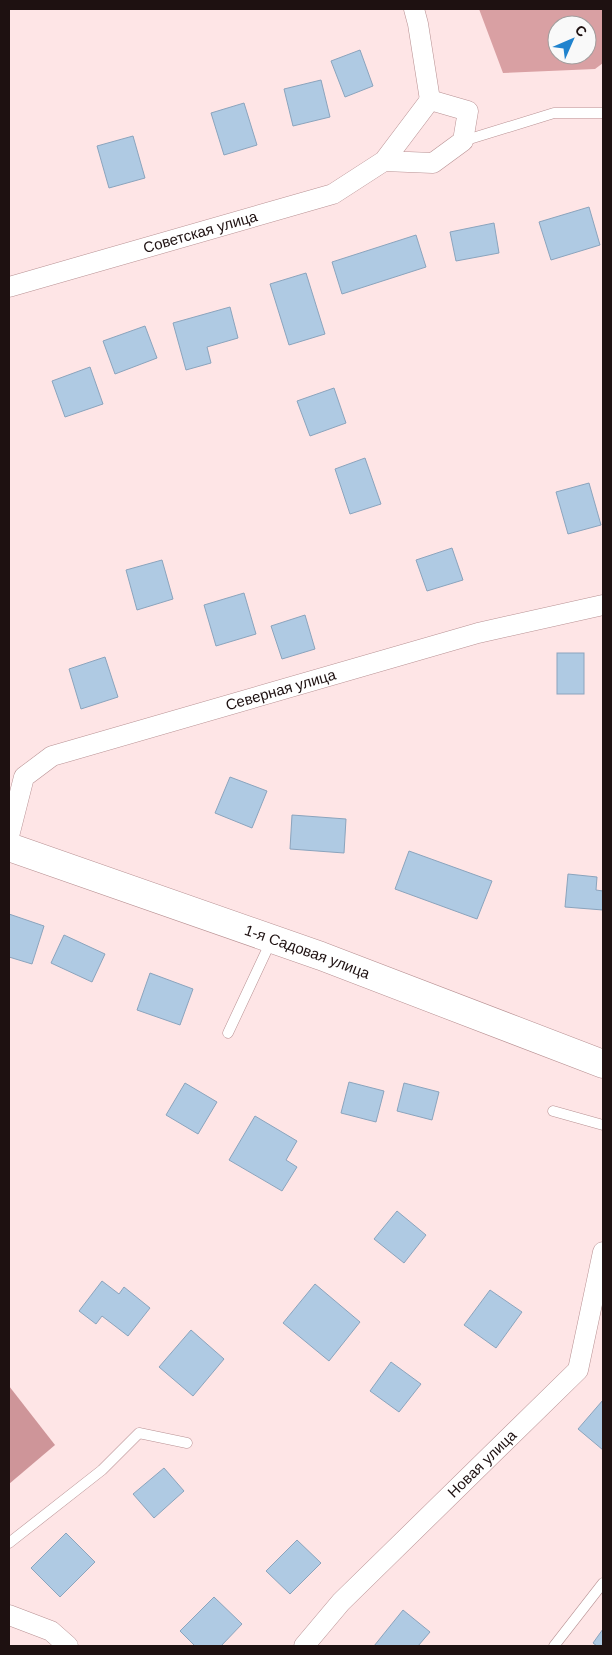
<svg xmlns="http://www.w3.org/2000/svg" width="612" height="1655" font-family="Helvetica,sans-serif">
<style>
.forest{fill:#d9a0a3;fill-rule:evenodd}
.water{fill:#ce9599}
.building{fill:#afcae3;stroke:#8ba4bd}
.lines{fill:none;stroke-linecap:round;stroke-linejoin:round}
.lane-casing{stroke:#b89193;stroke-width:11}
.street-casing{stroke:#b89193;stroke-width:21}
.secondary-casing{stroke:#b89193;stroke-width:29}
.lane{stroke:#fff;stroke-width:10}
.street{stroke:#fff;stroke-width:20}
.secondary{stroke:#fff;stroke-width:28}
.labels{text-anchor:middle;stroke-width:4;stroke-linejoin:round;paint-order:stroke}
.street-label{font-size:15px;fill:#1e1111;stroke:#f9f9f9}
</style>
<rect width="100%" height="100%" fill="#fee5e6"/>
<path class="forest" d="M479 9H603V63L595 69 503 73ZM557 25H587V55H557Z"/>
<path class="water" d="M9 1386 55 1445 9 1484Z"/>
<g class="building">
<path d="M360 50 373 86 345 97 331 61Z"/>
<path d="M321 80 330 117 293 126 284 89Z"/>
<path d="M244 103 257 145 224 155 211 113Z"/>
<path d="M133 136 145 178 109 188 97 146Z"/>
<path d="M589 207 600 245 551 260 539 222Z"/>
<path d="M494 223 499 253 456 261 450 232Z"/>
<path d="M416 235 426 267 342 294 332 262Z"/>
<path d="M306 273 325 334 289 345 270 284Z"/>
<path d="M230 307 238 338 207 347 211 363 186 370 173 323Z"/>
<path d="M145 326 157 358 115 374 103 341Z"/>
<path d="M90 367 103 404 65 417 52 381Z"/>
<path d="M334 388 346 423 310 436 297 401Z"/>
<path d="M365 458 381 504 350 514 335 469Z"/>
<path d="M589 483 601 525 568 534 556 492Z"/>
<path d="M452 548 463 580 427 591 416 560Z"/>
<path d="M162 560 173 599 137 610 126 570Z"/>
<path d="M244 593 256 634 216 646 204 605Z"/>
<path d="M305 615 315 649 282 659 271 626Z"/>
<rect x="557" y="653" width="27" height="41"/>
<path d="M105 657 118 697 81 709 69 669Z"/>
<path d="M230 777 267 791 252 828 215 813Z"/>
<path d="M292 815 346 819 344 853 290 849Z"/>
<path d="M409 851 492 881 477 919 395 889Z"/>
<path d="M568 874 597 877 596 890 603 891V910L565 907Z"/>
<path d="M9 914 44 926 32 964 9 957Z"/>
<path d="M64 935 105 954 92 982 51 963Z"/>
<path d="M150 973 193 989 180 1025 137 1010Z"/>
<path d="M349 1082 384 1091 376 1122 341 1113Z"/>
<path d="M185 1083 217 1102 198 1134 166 1115Z"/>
<path d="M404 1083 439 1092 432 1120 397 1111Z"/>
<path d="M255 1116 297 1141 286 1160 297 1167 282 1191 229 1160Z"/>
<path d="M397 1211 426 1235 404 1263 374 1239Z"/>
<path d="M102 1281 119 1294 124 1287 150 1308 128 1336 102 1316 96 1324 79 1311Z"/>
<path d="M315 1284 360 1322 329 1361 283 1323Z"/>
<path d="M490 1290 522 1312 496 1348 464 1325Z"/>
<path d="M191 1330 224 1359 193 1396 159 1367Z"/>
<path d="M391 1362 421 1384 399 1412 370 1391Z"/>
<path d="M603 1400V1450L578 1429Z"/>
<path d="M164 1468 184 1491 154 1518 133 1494Z"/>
<path d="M66 1533 95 1562 60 1597 31 1568Z"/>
<path d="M297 1540 321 1563 290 1594 266 1571Z"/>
<path d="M214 1597 242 1624 221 1646H195L180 1631Z"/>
<path d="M403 1610 430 1632 418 1646H374Z"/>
<path d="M603 1629V1646H597L593 1643Z"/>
</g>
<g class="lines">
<g class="lane-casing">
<g id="lane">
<path d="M463 141 554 113H603"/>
<path d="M228 1033 272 939"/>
<path d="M553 1111 603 1125"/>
<path d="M9 1543 102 1470 139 1433 187 1443"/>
<path d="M554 1646 603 1583"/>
</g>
</g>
<g class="street-casing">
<g id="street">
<path d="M414 9 418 24 430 100"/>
<path id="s1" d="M9 287 333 194 384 161 430 100 468 111 463 141 433 163 384 161"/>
<path id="s2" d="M9 836 24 777 52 756 478 633 603 605"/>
<path d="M9 1615 51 1631 68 1646"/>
<path id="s3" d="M304 1646 341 1602 578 1370 603 1252"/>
</g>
</g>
<g class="secondary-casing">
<g id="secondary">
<path id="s4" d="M9 847 321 956 603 1064"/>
</g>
</g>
<use href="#lane" class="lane"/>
<use href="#street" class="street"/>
<use href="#secondary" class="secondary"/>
</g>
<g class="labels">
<g class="street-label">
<text dy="5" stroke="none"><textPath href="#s1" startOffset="199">Советская улица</textPath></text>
<text dy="5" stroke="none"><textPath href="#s2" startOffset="334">Северная улица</textPath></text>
<text dy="5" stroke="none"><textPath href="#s4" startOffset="316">1-я Садовая улица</textPath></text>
<text dy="5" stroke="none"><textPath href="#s3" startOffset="255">Новая улица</textPath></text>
</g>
</g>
<rect width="612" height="1655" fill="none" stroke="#1e1111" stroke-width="20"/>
<g transform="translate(572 40) rotate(45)"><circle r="24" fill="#f9f9f9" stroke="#a19c9c"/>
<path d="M0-4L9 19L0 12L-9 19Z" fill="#2083ce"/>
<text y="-8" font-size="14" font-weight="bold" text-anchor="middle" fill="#1e1111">С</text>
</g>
</svg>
